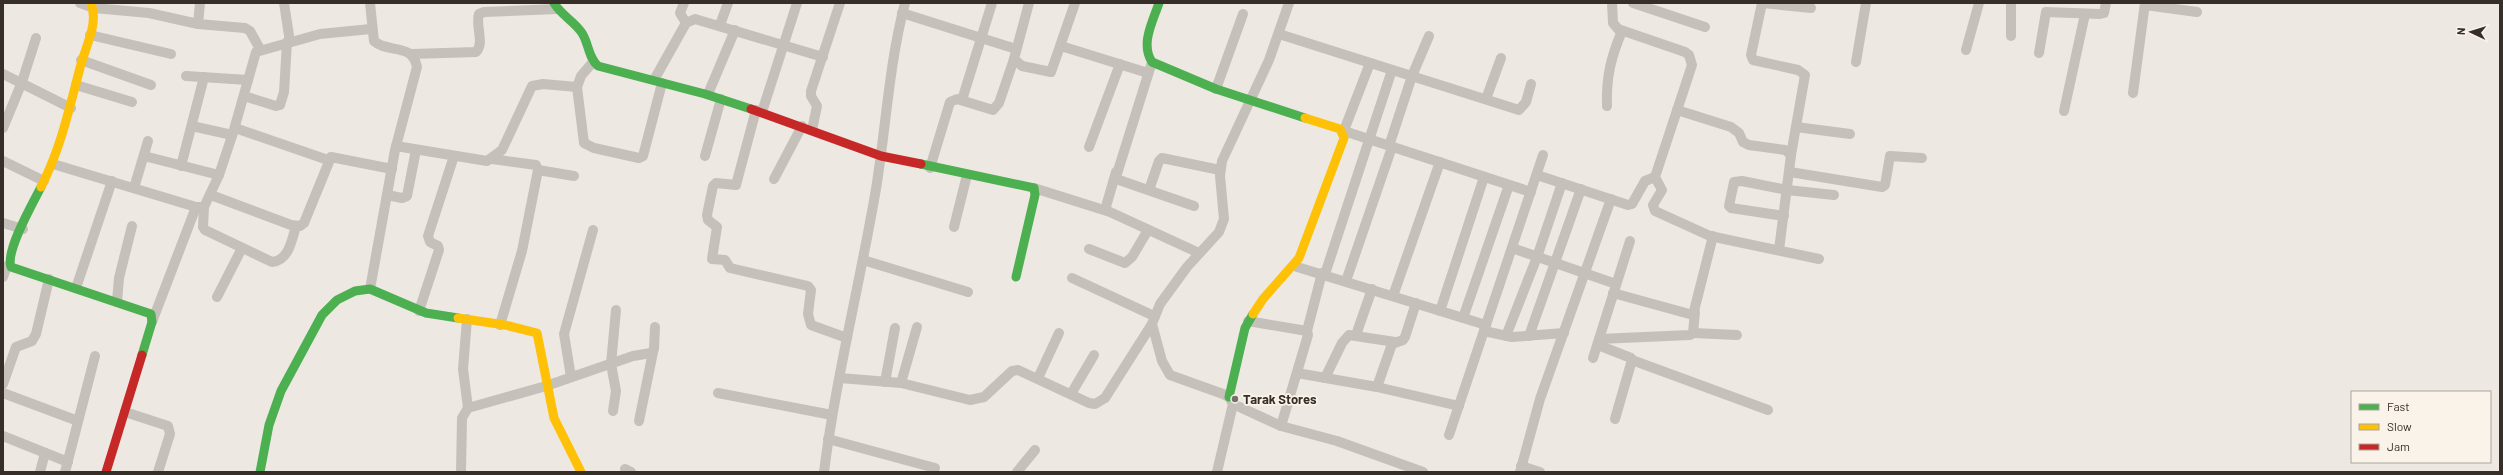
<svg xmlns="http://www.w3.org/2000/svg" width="2503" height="475" font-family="Barlow,sans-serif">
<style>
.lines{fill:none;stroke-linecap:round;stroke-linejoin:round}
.street{stroke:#c6c0bb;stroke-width:10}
.fast{stroke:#4caf50;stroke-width:9}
.slow{stroke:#ffc107;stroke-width:9}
.jam{stroke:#c62828;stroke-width:9}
.poi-dot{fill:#776f6a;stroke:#f9f3e9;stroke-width:1.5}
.labels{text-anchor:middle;stroke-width:3.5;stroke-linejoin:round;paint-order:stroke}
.poi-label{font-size:13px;font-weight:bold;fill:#372e29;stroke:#f9f3e9;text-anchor:start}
</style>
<rect width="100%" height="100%" fill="#ede8e2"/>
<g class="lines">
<g class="street">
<path d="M80 3 94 8 149 13 198 24 245 28 250 31 260 49"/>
<path d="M284 3 290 42"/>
<path d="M684 3 680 13 686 23"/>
<path d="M1029 3 1014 59 1022 66 1051 72 1075 3"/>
<path d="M1612 3 1613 23 1618 29 1685 52 1689 55 1692 65 1655 177 1662 190 1653 205 1655 211 1710 236 1819 259"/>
<path d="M1633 3 1705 27"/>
<path d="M1762 3 1751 55 1753 60 1798 70 1805 75 1791 155"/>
<path d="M1762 3 1811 8"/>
<path d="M2011 3V36"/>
<path d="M2145 5 2197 12"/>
<path d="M902 13 1016 49"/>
<path d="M198 24 200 3"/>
<path d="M720 25 728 3"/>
<path d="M1279 34 1519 110 1526 102 1531 84"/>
<path d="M90 35 171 54"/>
<path d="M1061 46 1148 73"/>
<path d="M1966 50 1979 3"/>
<path d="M2039 53 2046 12 2100 14 2104 13 2106 3"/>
<path d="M412 54 476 52C485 43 475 25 479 14L484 12 557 9"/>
<path d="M81 60 151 85"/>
<path d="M593 62 581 76 577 87 584 143 594 148 639 158 643 156 662 83"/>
<path d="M1152 62 1116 177 1119 180 1194 206"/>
<path d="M1856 62 1866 3"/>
<path d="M3 74 71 108"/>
<path d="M186 76 248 80"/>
<path d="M654 80 686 23 695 19 823 57"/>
<path d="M76 85 132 102"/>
<path d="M1216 89 1243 14"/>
<path d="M2133 93 2145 3"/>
<path d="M708 94 735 30"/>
<path d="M244 96 276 106 280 105 284 92 287 42"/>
<path d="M1486 99 1501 58"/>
<path d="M962 100 992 3"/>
<path d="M1607 106C1606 77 1611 57 1622 31"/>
<path d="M756 110 736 185 716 183 713 186 707 215 708 220 717 227 712 259 725 260 730 268 808 286 811 290 808 314 811 325 847 338"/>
<path d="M1677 110 1731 127 1739 133 1743 142 1749 145 1785 150 1791 155 1779 250"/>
<path d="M2064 111 2085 14"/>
<path d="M762 112 797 3"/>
<path d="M192 126 232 135"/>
<path d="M1796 127 1850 134"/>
<path d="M3 128 22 82 36 38"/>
<path d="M235 128 328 160"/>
<path d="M812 130 817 106 811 96V91L840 3"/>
<path d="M1344 131 1531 192"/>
<path d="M1343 133 1370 63"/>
<path d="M396 146 487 161 502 150 532 86 543 84 577 87"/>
<path d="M1389 146 1412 76 1429 36"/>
<path d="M1089 147 1120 64"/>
<path d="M144 156 219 175"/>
<path d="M705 156 721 99"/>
<path d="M492 159 536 165 538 170 522 251 500 325"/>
<path d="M3 161 44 181"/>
<path d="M53 164 196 207H204L219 175 233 133 256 52 320 34 371 29"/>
<path d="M181 166 204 77"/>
<path d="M930 168 950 102 957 99 993 110 999 103 1014 59"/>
<path d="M538 170 574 176"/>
<path d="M1790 172 1882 187 1885 185 1890 156 1922 158"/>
<path d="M1537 175 1628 205 1632 204 1645 181 1655 177"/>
<path d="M774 179 802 126"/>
<path d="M134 188 148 141"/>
<path d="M1034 188 1110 212 1199 253"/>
<path d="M1149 190 1159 161 1162 158 1220 170"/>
<path d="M211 195 291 225 300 226 304 223 331 157 392 169"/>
<path d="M387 195 402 198 407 196 416 150"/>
<path d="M204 207 203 227 205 230 272 262C289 261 292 239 296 226"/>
<path d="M1105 210 1116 172"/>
<path d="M1784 216 1731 208 1729 206 1734 182 1742 181 1787 190 1834 195"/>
<path d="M3 223 23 229"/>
<path d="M954 227 967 175"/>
<path d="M1512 248 1616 284"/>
<path d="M1089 249 1125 263 1132 257 1148 230"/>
<path d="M863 260 968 292"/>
<path d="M1294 266 1486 325"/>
<path d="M1325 274 1392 70"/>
<path d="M3 277 7 266"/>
<path d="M1072 278 1154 316"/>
<path d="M1346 281 1392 147"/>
<path d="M76 288 112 181"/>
<path d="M370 289 395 150 417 67C412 42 388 54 374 41L370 3"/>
<path d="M1613 293 1693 315 1713 236"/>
<path d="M1393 296 1440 162"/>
<path d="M217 297 242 248"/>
<path d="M117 302 119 278 132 226"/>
<path d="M419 311 439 250 438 246 430 242 428 236 454 156"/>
<path d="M1440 311 1484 177"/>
<path d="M1463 318 1509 185"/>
<path d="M467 319 463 369 468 408"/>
<path d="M1248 321 1307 331 1308 335 1281 426"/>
<path d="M152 322 196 207"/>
<path d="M1307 331 1322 273"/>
<path d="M1484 331 1512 337 1564 333"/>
<path d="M1693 333 1737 335"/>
<path d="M1356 335 1372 289"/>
<path d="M1506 336 1537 257 1562 183"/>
<path d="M1529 336 1581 189"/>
<path d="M1599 339 1690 335 1693 333 1695 312"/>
<path d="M1598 345 1631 358 1632 360 1615 419"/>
<path d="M1593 358 1630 241"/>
<path d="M1632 360 1768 410"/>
<path d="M1297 373 1377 387 1459 406"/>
<path d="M571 377 564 334 593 230"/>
<path d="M840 378 901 383 970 400 984 397 1012 371 1018 370 1089 403 1095 404 1105 398 1152 324"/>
<path d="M1038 378 1059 333"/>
<path d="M1325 378 1342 343 1349 335 1395 342"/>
<path d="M885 382 895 328"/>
<path d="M901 383 917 327"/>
<path d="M3 384 16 347 32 341 36 334 49 279"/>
<path d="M1377 387 1392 344 1403 340 1405 337 1416 303"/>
<path d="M3 393 78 421"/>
<path d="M718 393 832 415"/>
<path d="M1071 394 1094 355"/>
<path d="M1233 404 1281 426 1337 441 1423 472"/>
<path d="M613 411 616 391 611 364 616 310"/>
<path d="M125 412 168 426 170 434 158 472"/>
<path d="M639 421 653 352"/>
<path d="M1449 435 1543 155"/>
<path d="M3 436 68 462"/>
<path d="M828 439 935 468"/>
<path d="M1521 466 1540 472"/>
<path d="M625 469 631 472"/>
<path d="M40 472 45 453"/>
<path d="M65 472 95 356"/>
<path d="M461 472 462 418 468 408 546 386 633 356 651 353 654 349 655 327"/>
<path d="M824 472C836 377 860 283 876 189 886 127 889 64 905 3"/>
<path d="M1017 472 1035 450"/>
<path d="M1217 472 1233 404 1229 397 1223 394 1170 375 1162 361 1152 324 1160 304 1187 267 1219 232 1224 219 1220 176 1222 161 1269 60 1289 3"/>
<path d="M1520 472 1540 399 1611 199"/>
</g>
<g class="fast">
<path d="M554 3C561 15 574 21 582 33 589 44 588 57 598 66L705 94 751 109"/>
<path d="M1159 3C1153 21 1140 44 1152 62L1216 89 1305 118"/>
<path d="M921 164 1034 188 1035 195 1016 277"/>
<path d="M41 187C33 203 5 251 11 267L151 314 152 322 142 355"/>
<path d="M1229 397 1245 328 1253 314"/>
<path d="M260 472 269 425 281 391 322 315 337 300 355 291 370 289 426 313 458 318"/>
</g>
<g class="slow">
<path d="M41 187C61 148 69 109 80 68 85 47 99 24 91 3"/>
<path d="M1253 314 1263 299 1299 258 1344 138 1340 129 1305 118"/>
<path d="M458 318 505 325 537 333 554 418 581 472"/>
</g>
<g class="jam">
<path d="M751 109 881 156 921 164"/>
<path d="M106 472 142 355"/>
</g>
</g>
<circle class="poi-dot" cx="1235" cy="399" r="4"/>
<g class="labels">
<g class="poi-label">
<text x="1243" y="404">Tarak Stores</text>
</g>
</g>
<rect width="2503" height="475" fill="none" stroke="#372e29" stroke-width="8"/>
<rect x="2351" y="391" width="140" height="72" fill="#f9f3e9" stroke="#aba49c"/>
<rect x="2359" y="404" width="20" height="6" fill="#4caf50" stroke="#aba49c"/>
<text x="2387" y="411" font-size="12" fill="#372e29">Fast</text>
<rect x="2359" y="424" width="20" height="6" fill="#ffc107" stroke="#aba49c"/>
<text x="2387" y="431" font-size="12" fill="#372e29">Slow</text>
<rect x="2359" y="444" width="20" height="6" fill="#c62828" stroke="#aba49c"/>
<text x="2387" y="451" font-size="12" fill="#372e29">Jam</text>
<g transform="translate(2471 32) rotate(274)" stroke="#f9f3e9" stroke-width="3" paint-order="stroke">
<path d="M0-3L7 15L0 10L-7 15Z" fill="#372e29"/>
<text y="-6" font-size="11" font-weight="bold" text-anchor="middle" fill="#372e29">N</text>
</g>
</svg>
